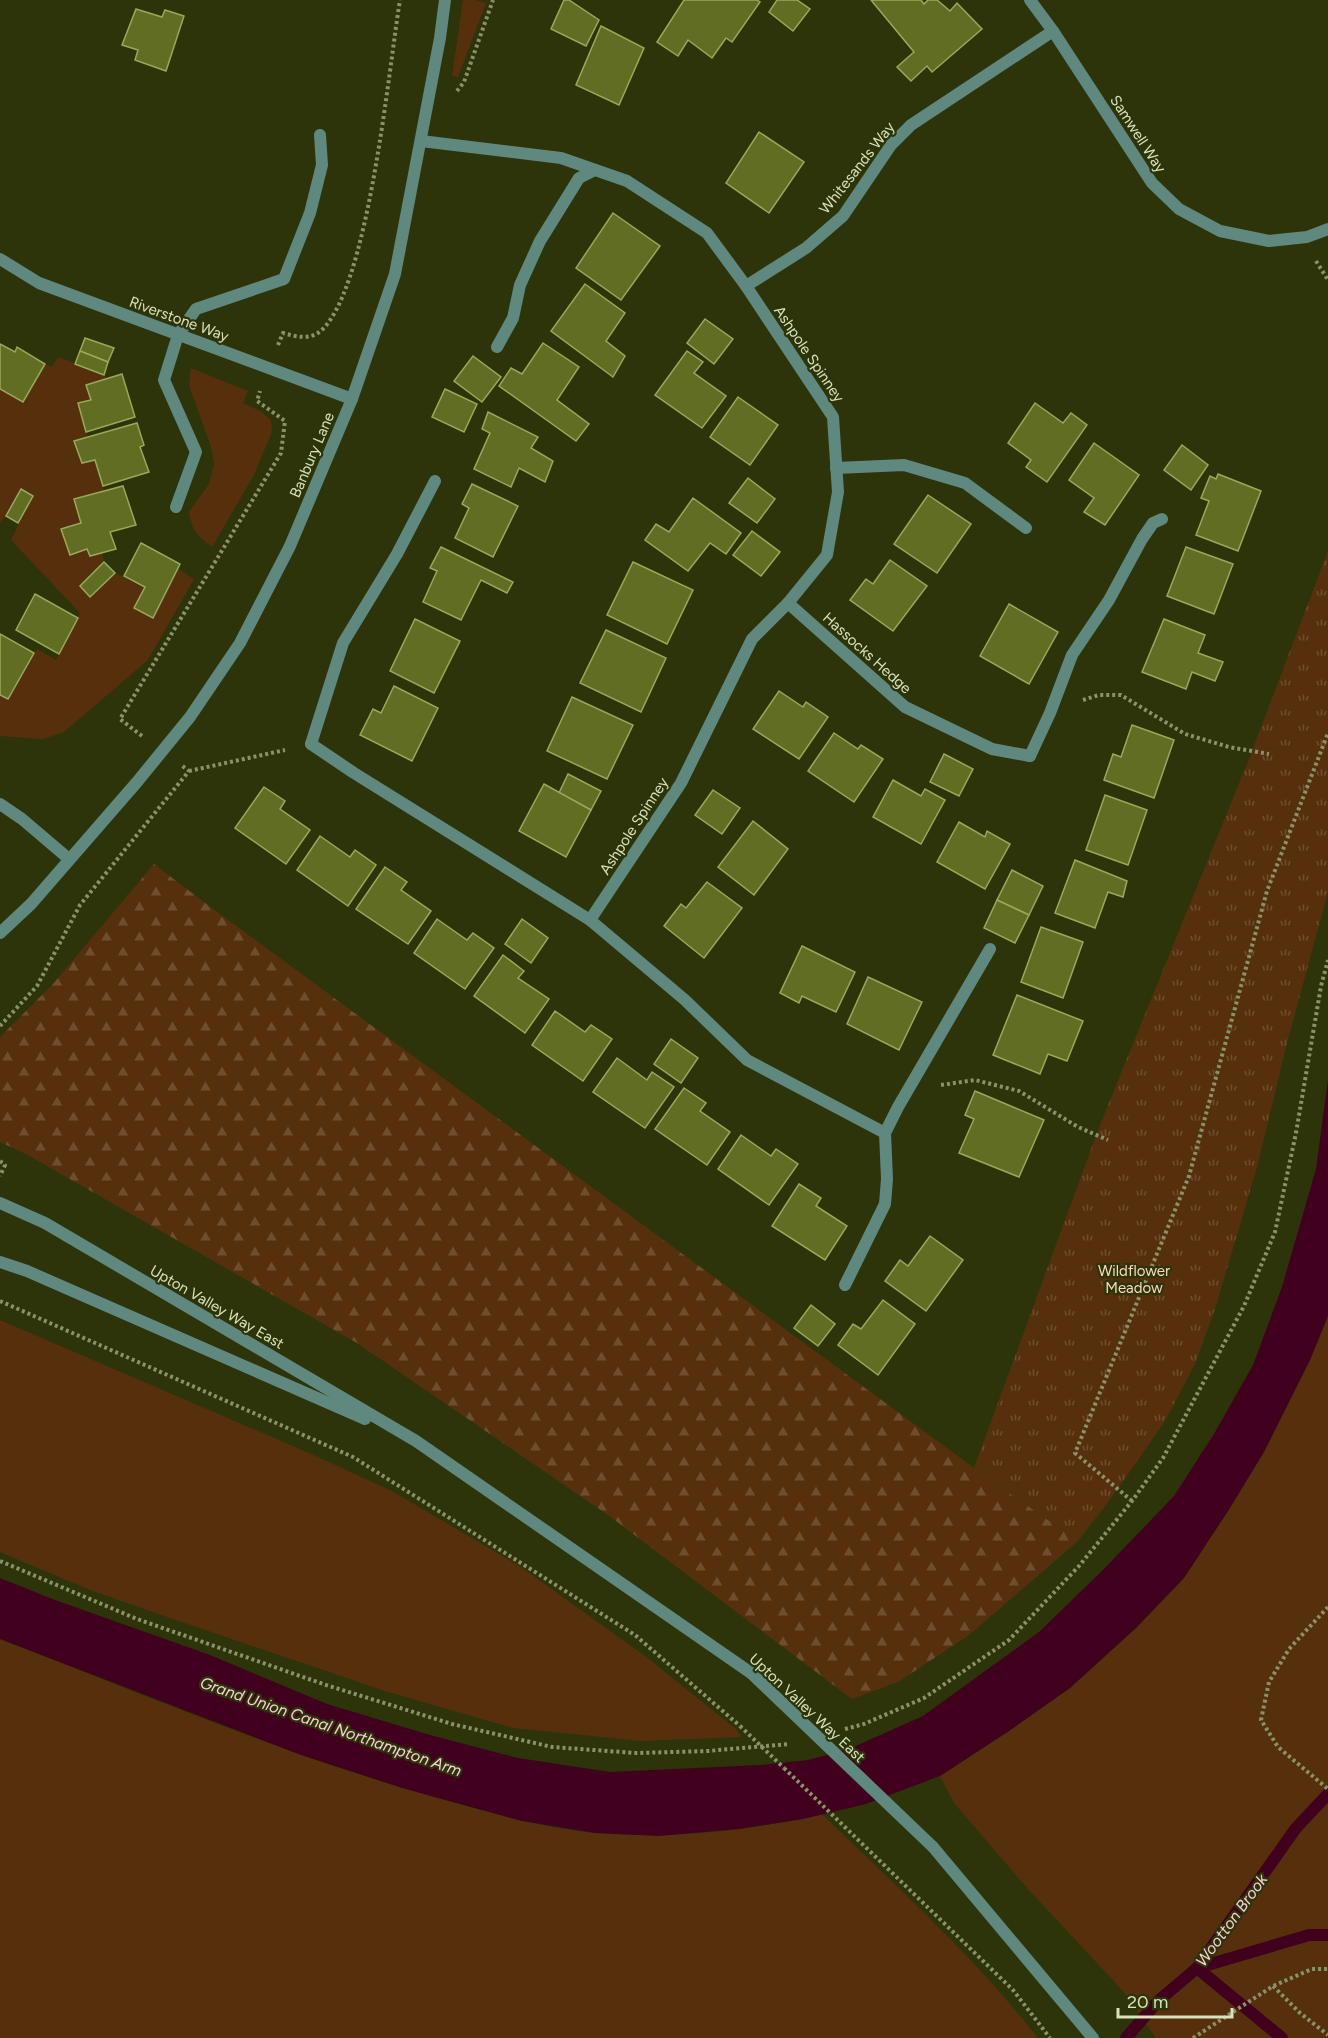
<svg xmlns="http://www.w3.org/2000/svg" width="1328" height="2038" font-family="Figtree,sans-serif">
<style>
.green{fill:#56300d}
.forest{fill:url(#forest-firs)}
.park{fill:url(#park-tufts)}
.water{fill:#40001e}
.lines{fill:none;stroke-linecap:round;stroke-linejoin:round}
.stream{stroke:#40001e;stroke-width:12}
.building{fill:#606d22;stroke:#99a95a;stroke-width:1.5}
.path{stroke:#899269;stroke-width:4;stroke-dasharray:3 3;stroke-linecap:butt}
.service{stroke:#5f887f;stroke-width:12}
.minor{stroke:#5f887f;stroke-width:12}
.tertiary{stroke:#5f887f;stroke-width:12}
.path-bridge{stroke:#899269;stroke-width:4;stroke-dasharray:3 3;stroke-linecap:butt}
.tertiary-bridge{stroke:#5f887f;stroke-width:12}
.labels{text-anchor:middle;stroke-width:4.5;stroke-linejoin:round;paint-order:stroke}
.street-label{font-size:15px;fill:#d8e2bb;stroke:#2d3409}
.park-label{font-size:15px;fill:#fcd9bf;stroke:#2d3409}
.water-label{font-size:16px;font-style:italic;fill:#fbcfdc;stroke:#2d3409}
</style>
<defs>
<pattern id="forest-firs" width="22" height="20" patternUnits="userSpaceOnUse" patternTransform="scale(1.5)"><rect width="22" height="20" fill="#56300d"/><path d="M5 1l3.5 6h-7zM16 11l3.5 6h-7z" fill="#6e4e2e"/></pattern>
<pattern id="park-tufts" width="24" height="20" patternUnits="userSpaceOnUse" patternTransform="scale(1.5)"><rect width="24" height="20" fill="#56300d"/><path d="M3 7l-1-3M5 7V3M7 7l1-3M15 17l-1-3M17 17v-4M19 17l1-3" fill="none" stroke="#6e4e2e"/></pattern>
</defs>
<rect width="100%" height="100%" fill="#2d3409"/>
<g class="green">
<path d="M463 0H475L486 3 458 77 452 76Z"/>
<path d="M58 357 104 375 106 379 91 400 78 403 88 437 74 441 82 463 95 460 104 491 74 499 81 523 61 529 70 555 87 549 90 556 102 553 104 562 80 586 91 597 115 573 145 587 134 608 152 617 178 569 194 579 148 660 64 732 43 739 0 736V695L8 699 37 649 56 660 80 613 11 540 32 496 21 489 6 516 0 522V389L23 402 45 364 52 367Z"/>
<path d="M191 368 248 391 243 403 260 411 271 420 272 432 254 475 212 547C197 535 192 531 189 512L209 484 214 464 211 447 189 385Z"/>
<path d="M1328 1316V2038H1156L1123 1991 1028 1889 954 1803 940 1776 1009 1731 1070 1688 1136 1628 1184 1578 1228 1511 1264 1452 1310 1360Z"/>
<path d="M0 1320 309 1453 392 1491 521 1567 645 1656 736 1729 741 1737 641 1741 513 1728 385 1691 170 1618 90 1590 0 1552Z"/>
<path d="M0 1639C145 1695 288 1756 438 1798 490 1812 543 1829 597 1833 672 1839 749 1831 822 1814 896 1886 974 1956 1038 2038H0Z"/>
</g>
<path class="forest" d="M154 864 213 909 974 1468 1078 1541 969 1635 898 1682 852 1699 608 1515 357 1343 26 1154 0 1142V1037L53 984Z"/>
<path class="park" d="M1328 551V892L1287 1043 1257 1167 1215 1309 1195 1364 1165 1421 1112 1497 1078 1541 974 1468 1100 1125 1249 759Z"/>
<path class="water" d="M1328 1080V1316L1310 1360 1264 1452 1228 1511 1184 1578 1136 1628 1070 1688 1009 1731 940 1776 866 1804 803 1819 739 1829 659 1836 595 1833 522 1821 402 1788 301 1755 0 1639V1578L55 1600 210 1655 327 1704 430 1735 518 1758 610 1772 761 1765 808 1760 849 1749 923 1716 1039 1632 1103 1570 1174 1496 1214 1434 1253 1365 1282 1287 1316 1169Z"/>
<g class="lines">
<g class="stream">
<path d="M1197 1968 1309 1935H1328"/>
<path d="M1197 1968 1282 2038"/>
<path d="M1126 2038 1157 2002 1197 1968 1296 1828 1328 1794"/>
</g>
</g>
<g class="building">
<path d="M564 0H569L599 20 586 46 551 29Z"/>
<path d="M684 0H757L760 2 732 42 726 38 712 58 688 40 678 56 657 42Z"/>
<path d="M777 0H797L810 9 793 31 769 12Z"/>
<path d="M871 0H921L924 4 928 0H937L950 11 957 3 982 29 932 72 927 66 911 81 897 67 914 52Z"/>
<path d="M136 9 162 17 165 10 184 16 166 71 135 60 138 50 122 45Z"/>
<path d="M601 26 644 48 619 105 576 85Z"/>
<path d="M759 132 804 162 769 213 726 183Z"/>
<path d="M613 213 660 246 621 300 576 268Z"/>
<path d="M585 284 625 313 606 341 625 356 613 377 551 331Z"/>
<path d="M705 319 733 339 714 364 687 343Z"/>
<path d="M85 338 114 348 108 362 80 351Z"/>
<path d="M543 343 579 367 557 400 589 424 576 441 499 386 511 368 522 374Z"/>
<path d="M0 344 15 352 17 347 45 364 23 402 0 389Z"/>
<path d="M80 351 108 362 104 375 75 364Z"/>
<path d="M687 351 703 362 694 373 726 396 702 428 655 395Z"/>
<path d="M473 356 501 377 482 402 454 381Z"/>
<path d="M122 374 135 417 86 432 78 403 91 400 86 385Z"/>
<path d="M445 389 477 404 464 432 432 417Z"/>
<path d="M738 397 778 425 750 465 710 437Z"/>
<path d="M1035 403 1063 423 1071 413 1087 425 1047 482 1026 467 1031 460 1008 443Z"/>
<path d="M488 412 538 437 531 448 553 461 545 482 519 468 511 487 474 469 490 433 482 429Z"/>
<path d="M137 423 144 445 140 447 149 472 103 486 95 460 82 463 74 441Z"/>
<path d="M1094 443 1139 475 1105 525 1084 512 1094 498 1069 480Z"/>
<path d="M1182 445 1208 465 1191 490 1164 470Z"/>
<path d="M1218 474 1261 491 1238 551 1196 535 1209 501 1201 498 1210 476 1216 479Z"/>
<path d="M748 478 775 499 757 523 729 503Z"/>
<path d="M472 484 518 506 493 557 455 538 469 508 462 504Z"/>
<path d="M123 486 136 525 110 532 116 549 90 556 87 549 70 555 61 529 81 523 74 499Z"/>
<path d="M21 489 33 496 18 523 6 516Z"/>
<path d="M928 495 971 524 937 573 894 544Z"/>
<path d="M693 498 741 533 726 554 710 543 688 571 645 540 656 524 669 532Z"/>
<path d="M752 531 780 552 761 576 733 555Z"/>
<path d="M141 543 180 564 153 618 134 608 145 587 124 576Z"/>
<path d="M441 547 513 582 507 593 481 580 461 620 423 602 437 571 430 568Z"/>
<path d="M1186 547 1233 564 1214 614 1167 596Z"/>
<path d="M890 560 927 586 893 631 850 600 866 579 873 584Z"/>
<path d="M104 562 115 573 90 597 80 586Z"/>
<path d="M633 562 693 590 667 644 607 615Z"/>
<path d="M35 594 78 618 59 654 16 630Z"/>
<path d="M1009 604 1058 632 1029 684 980 656Z"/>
<path d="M415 619 460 641 434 693 390 671Z"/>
<path d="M1164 619 1205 635 1198 653 1223 662 1215 681 1192 672 1186 689 1142 672Z"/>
<path d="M606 630 666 658 641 712 580 683Z"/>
<path d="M0 634 34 653 8 699 0 695Z"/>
<path d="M394 686 438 708 412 761 360 735 373 709 381 713Z"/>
<path d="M779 691 803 707 806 702 828 717 799 759 753 729Z"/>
<path d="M572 697 633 725 607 779 547 751Z"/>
<path d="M1132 725 1174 740 1154 798 1104 780 1113 754 1121 757Z"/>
<path d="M834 733 858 749 861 745 883 759 854 802 808 771Z"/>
<path d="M944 754 973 769 959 796 930 782Z"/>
<path d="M568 774 601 791 591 810 559 793Z"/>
<path d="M893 780 921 796 925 789 945 800 921 844 873 817Z"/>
<path d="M544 784 591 810 566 857 519 831Z"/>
<path d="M264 787 285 801 280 809 310 830 286 864 235 828Z"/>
<path d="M713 790 740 808 722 834 695 815Z"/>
<path d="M1105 795 1147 810 1128 865 1086 850Z"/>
<path d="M753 821 788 849 754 895 718 867Z"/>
<path d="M959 822 985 837 987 831 1010 844 985 889 937 862Z"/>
<path d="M320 836 350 857 355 850 376 865 348 906 297 870Z"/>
<path d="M1075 860 1127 881 1123 897 1108 892 1095 928 1055 913Z"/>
<path d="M385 867 407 882 401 890 431 911 408 944 356 909Z"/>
<path d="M1012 870 1043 886 1029 915 997 900Z"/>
<path d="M707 882 742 908 704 958 664 926 681 904 686 908Z"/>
<path d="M997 900 1029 915 1015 943 984 928Z"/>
<path d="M437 919 467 940 473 933 494 948 465 989 414 953Z"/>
<path d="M522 919 548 938 531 963 505 944Z"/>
<path d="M1041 927 1083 942 1063 998 1021 982Z"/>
<path d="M802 946 855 972 836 1012 802 996 799 1003 780 993Z"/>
<path d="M503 955 524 971 518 978 549 999 525 1033 474 996Z"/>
<path d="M868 977 922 1002 899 1050 847 1024Z"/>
<path d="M1017 995 1083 1021 1067 1061 1048 1054 1040 1074 993 1055Z"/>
<path d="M555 1011 585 1032 591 1025 612 1039 583 1081 532 1045Z"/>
<path d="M671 1039 698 1058 681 1083 654 1064Z"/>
<path d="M617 1058 647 1080 652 1072 674 1087 645 1128 593 1092Z"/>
<path d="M684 1088 706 1103 700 1111 730 1132 707 1165 655 1129Z"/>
<path d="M975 1091 1044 1120 1019 1177 959 1153 974 1119 965 1115Z"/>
<path d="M741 1135 771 1156 776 1149 798 1164 769 1205 718 1169Z"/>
<path d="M799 1184 821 1198 816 1206 847 1226 825 1260 772 1226Z"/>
<path d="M930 1236 963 1260 926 1311 885 1281 900 1260 908 1266Z"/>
<path d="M883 1300 915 1324 878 1375 838 1345 853 1324 861 1329Z"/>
<path d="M811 1305 835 1324 818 1346 794 1328Z"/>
</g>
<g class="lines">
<g class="path">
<path d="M457 91 464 82 493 0"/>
<path d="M1316 261 1328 280"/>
<path d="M278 345 283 333C294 336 307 340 318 333 368 298 389 65 400 0"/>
<path d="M1083 700 1099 695H1121L1185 734 1229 747 1269 754"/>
<path d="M142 736 120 719 281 453 285 421 257 401 260 391"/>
<path d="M189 771 285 750"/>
<path d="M0 1026 37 986 80 905 189 771 181 765"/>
<path d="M941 1085 975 1080 1019 1091 1078 1127 1108 1140"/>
<path d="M0 1161 5 1165 0 1176"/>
<path d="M0 1301 353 1457 635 1635 740 1726"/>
<path d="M1132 1501 1075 1453 1189 1176 1267 891 1328 733"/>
<path d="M0 1561 137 1619 326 1685 452 1724 552 1747 636 1753 708 1751 789 1744"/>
<path d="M1328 1607 1289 1649 1269 1682 1261 1720 1278 1747 1328 1789"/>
<path d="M845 1729 864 1724 924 1698 1009 1640 1079 1566 1132 1501 1163 1458 1244 1306 1275 1232 1296 1133 1321 986 1328 960"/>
<path d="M784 1768 1013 1990 1050 2038"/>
<path d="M1273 1986 1300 2013 1328 2035"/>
<path d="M1193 2038 1273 1986 1312 1969H1328"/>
</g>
<g class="service">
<path d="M497 347 513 318 520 285 540 241 579 178 595 170"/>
<path d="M836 468 904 465 965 483 1026 528"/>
<path d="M176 507 196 452 164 380 178 335 196 309 284 279 310 213 322 165 320 135"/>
<path d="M311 744 343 643 397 554 435 481"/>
<path d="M1030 756 1050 713 1072 655 1109 600 1142 539 1153 523 1162 519"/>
<path d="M845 1285 885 1204 887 1179 885 1133 898 1107 990 949"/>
</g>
<g class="minor">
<path d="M1030 0 1053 31 1152 183 1179 209 1220 231 1269 241 1307 237 1328 229"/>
<path d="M421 141 561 158 627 181 707 233 746 286 833 417 838 492 827 555 788 603 752 639 681 783 590 920"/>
<path d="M0 259 39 283 352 399"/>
<path d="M746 286 806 248 843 216 891 145 911 125 1053 31"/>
<path d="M788 603 905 707 992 749 1030 756"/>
<path d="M311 744 354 773 590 920 685 1000 747 1060 885 1133"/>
<path d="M0 804 22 819 69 859"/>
</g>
<g class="tertiary">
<path d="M0 933 31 904 137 782 190 717 240 643 290 546 352 399 395 274 440 38 445 0"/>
<path d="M0 1203 45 1223 416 1441 751 1673"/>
<path d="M0 1262 27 1271 365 1419"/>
<path d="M933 1847 1093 2038"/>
</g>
<path class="path-bridge" d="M740 1726 784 1768"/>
<path class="tertiary-bridge" d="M751 1673 933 1847"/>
</g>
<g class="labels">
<g class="street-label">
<text transform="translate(1138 134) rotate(57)" y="5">Samwell Way</text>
<text transform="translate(857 168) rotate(-52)" y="5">Whitesands Way</text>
<text transform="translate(179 319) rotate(20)" y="5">Riverstone Way</text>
<text transform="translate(809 354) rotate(56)" y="5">Ashpole Spinney</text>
<text transform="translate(312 455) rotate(-67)" y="5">Banbury Lane</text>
<text transform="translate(867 653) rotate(42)" y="5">Hassocks Hedge</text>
<text transform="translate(634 826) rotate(-57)" y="5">Ashpole Spinney</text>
<text transform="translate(217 1307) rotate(30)" y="5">Upton Valley Way East</text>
<text transform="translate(807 1708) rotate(43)" y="5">Upton Valley Way East</text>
</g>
<g class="park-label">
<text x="1134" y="1276">Wildflower<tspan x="1134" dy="17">Meadow</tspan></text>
</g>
<g class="water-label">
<text transform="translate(331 1726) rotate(19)" y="6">Grand Union Canal Northampton Arm</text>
<text transform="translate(1231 1920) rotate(-54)" y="6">Wootton Brook</text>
</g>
</g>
<path d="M1118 2008v9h114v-9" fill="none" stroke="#d8e2bb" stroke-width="3"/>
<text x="1127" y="2008" font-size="18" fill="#d8e2bb" stroke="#2d3409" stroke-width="4.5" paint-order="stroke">20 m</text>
</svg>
